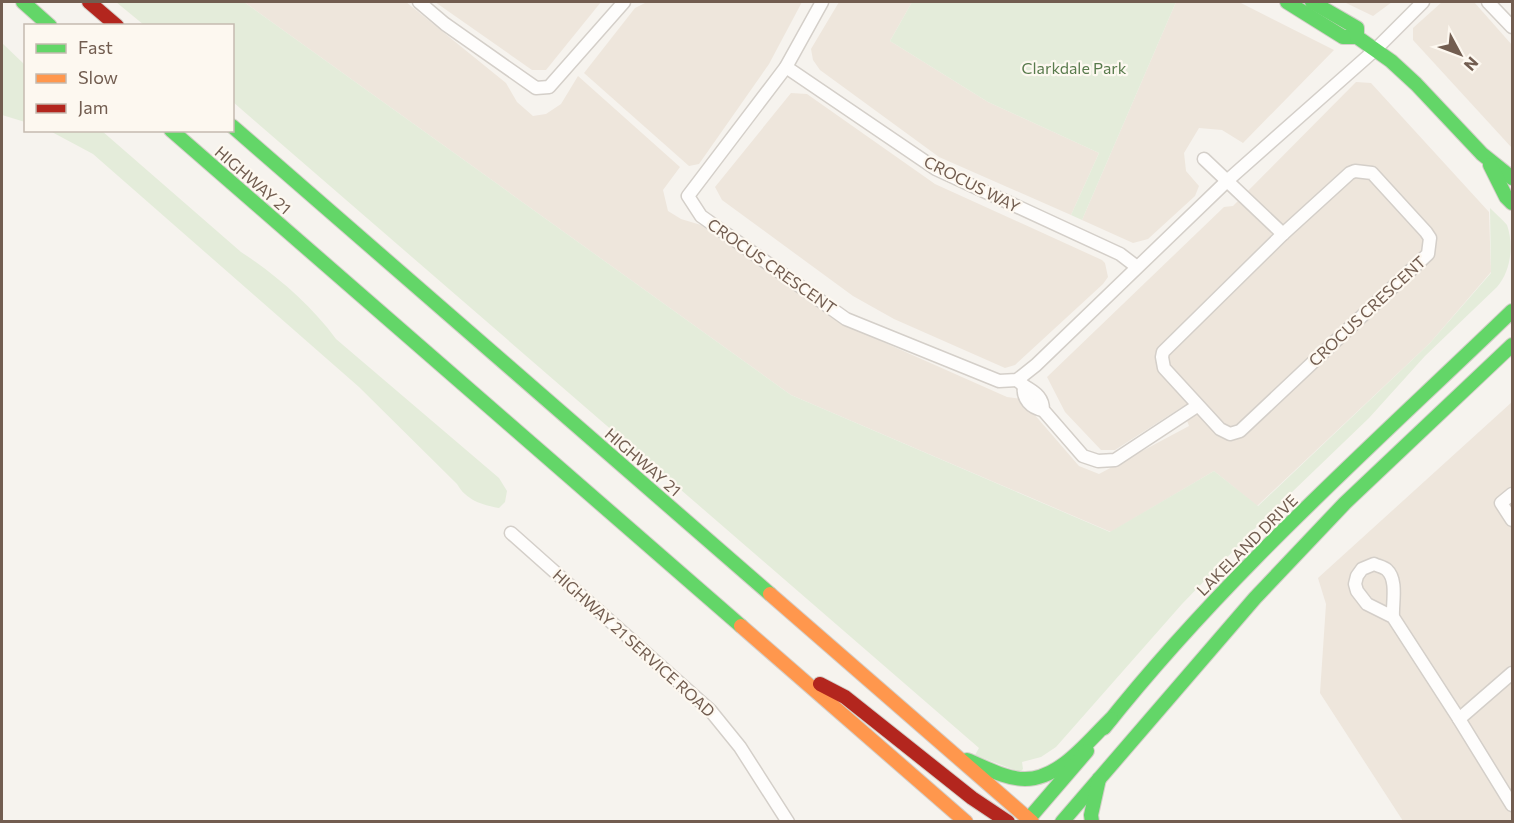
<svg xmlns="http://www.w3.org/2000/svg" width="1514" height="823" font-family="Commissioner,sans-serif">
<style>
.residential{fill:#eee6dc}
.green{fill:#e4ecda}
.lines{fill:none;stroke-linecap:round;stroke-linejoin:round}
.street-casing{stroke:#d4cfc9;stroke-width:15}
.fast-casing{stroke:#d4cfc9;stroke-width:16}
.slow-casing{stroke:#d4cfc9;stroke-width:16}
.jam-casing{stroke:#d4cfc9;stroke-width:16}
.street{stroke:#fefdfc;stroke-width:12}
.fast{stroke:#63d668;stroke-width:14}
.slow{stroke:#ff974d;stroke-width:14}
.jam{stroke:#b3261e;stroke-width:14}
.labels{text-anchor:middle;stroke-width:4.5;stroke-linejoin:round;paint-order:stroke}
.park-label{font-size:16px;fill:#597b4d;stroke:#fdf8f0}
.street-label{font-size:16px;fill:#725d50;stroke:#fdf8f0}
</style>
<rect width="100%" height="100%" fill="#f6f3ee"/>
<g class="residential">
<path d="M244 2H406L506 83 517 102 533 116 546 114 561 104 578 76 680 167 663 190 668 211 681 219 701 225 856 330 1007 397 1021 399 1079 466 1099 474 1189 426 1182 407 1115 450H1101L1065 412 1047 377 1224 207 1233 206 1356 82 1371 83 1489 212 1491 272 1430 343 1257 506 1214 471 1111 532 791 395Z"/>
<path d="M435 2H601L546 70H532Z"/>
<path d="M647 2H802L769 64 699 164 689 166 584 73 635 8Z"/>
<path d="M839 2H912L890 41 988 102 1099 153 1071 215 939 157 820 70 813 60 811 49Z"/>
<path d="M1176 2H1239L1334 50 1243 143 1222 130 1199 128 1184 153 1186 171 1199 186 1195 196 1148 239 1133 243 1082 220Z"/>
<path d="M1344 2H1392L1373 16Z"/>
<path d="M1442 2H1474L1512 45V148L1413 40V28Z"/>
<path d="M791 93 807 94 935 184 1102 260 1105 263 1108 277 1103 284 1015 365 1005 368 894 319 853 296 722 200 715 187Z"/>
<path d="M1512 402V821H1403L1320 693 1326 604 1318 578Z"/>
</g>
<g class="green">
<path d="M116 2H244L791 395 1110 532 1214 471 1258 506 1430 343 1491 273 1490 208C1495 213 1502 219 1507 225 1514 245 1511 271 1497 287L1425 356 1369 418 1265 518 1182 604 1056 747 1041 757 1022 762 1023 769 1020 772 975 755 979 748 233 102 232 26 144 25Z"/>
<path d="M912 2H1176L1082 220 1071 215 1099 153 988 102 890 41Z"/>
<path d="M2 43 25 65V122L2 115Z"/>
<path d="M50 131H102L241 252C276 275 311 305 336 339L499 478 507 491 505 502 499 508C482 505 466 500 457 484L359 387 93 154Z"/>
</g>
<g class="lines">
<g class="street-casing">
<g id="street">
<path d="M419 2 445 24 536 88 549 87 624 2"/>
<path d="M822 2 786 67 688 196 701 216 846 319 999 381 1017 380 1036 365 1228 180 1376 49 1423 2"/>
<path d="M1488 2 1512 27"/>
<path d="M786 67 936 169 1120 254 1137 267"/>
<path d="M1204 159 1283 234"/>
<path d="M1355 171 1372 173 1426 232 1430 238 1428 254 1240 431 1230 434 1220 429 1164 368 1162 357 1163 352 1283 234 1350 173Z"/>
<path d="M1017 380C1028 391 1043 392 1043 410L1083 456 1098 461 1115 460 1197 406"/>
<path d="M1024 386C1022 399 1031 408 1043 410"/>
<path d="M1512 494 1501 503 1512 520"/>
<path d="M511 533 710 710 740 747 788 822"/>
<path d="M1393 617C1392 604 1398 580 1387 570 1384 567 1378 566 1374 564L1362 569 1357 576 1355 584 1357 591 1367 604 1393 617 1459 719"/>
<path d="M1512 673 1459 719 1512 805"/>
</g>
</g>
<g class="fast-casing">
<g id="fast">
<path d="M23 2 50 26"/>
<path d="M1287 2 1343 37H1357L1391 61 1416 84 1482 154 1512 178"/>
<path d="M1312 2 1357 28V37"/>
<path d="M232 126 770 594"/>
<path d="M171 130 741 626"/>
<path d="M1490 165 1506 197 1512 203"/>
<path d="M1104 728C1225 575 1372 446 1512 311"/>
<path d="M967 760C985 767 1005 779 1025 779 1060 779 1088 741 1111 719"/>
<path d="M1026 822 1087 751"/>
<path d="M1062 822 1255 598 1345 503 1512 345"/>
<path d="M1092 822 1091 815 1099 779"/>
</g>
</g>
<g class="slow-casing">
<g id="slow">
<path d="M770 594 1032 822"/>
<path d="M741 626 966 822"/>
</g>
</g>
<g class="jam-casing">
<g id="jam">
<path d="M89 2 117 26"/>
<path d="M820 684 845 697 972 798 1008 822"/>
</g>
</g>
<use href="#street" class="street"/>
<use href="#fast" class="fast"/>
<use href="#slow" class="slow"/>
<use href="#jam" class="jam"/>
</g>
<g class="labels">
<g class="park-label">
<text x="1074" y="74">Clarkdale Park</text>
</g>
<g class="street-label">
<text transform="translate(253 180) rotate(41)" y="6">HIGHWAY 21</text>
<text transform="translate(972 184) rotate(27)" y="6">CROCUS WAY</text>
<text transform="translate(772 266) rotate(35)" y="6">CROCUS CRESCENT</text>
<text transform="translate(1367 311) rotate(-43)" y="6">CROCUS CRESCENT</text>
<text transform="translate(643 462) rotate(41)" y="6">HIGHWAY 21</text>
<text transform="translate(1247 545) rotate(-45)" y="6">LAKELAND DRIVE</text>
<text transform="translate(634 643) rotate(42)" y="6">HIGHWAY 21 SERVICE ROAD</text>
</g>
</g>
<rect width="1514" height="823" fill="none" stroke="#725d50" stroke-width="6"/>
<rect x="24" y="24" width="210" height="108" fill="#fdf8f0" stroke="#c5bab0" stroke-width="1.5"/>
<rect x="36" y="44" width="30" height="9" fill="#63d668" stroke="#c5bab0" stroke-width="1.5"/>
<text x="78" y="54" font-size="18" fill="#725d50">Fast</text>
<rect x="36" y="74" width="30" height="9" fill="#ff974d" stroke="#c5bab0" stroke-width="1.5"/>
<text x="78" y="84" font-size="18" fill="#725d50">Slow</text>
<rect x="36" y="104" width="30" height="9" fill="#b3261e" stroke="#c5bab0" stroke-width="1.5"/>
<text x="78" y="114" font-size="18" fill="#725d50">Jam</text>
<g transform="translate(1460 54) rotate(131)" stroke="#fdf8f0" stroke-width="4.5" paint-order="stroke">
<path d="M0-4.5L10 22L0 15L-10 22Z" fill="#725d50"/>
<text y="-9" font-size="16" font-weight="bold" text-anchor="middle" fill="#725d50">N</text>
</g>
</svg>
